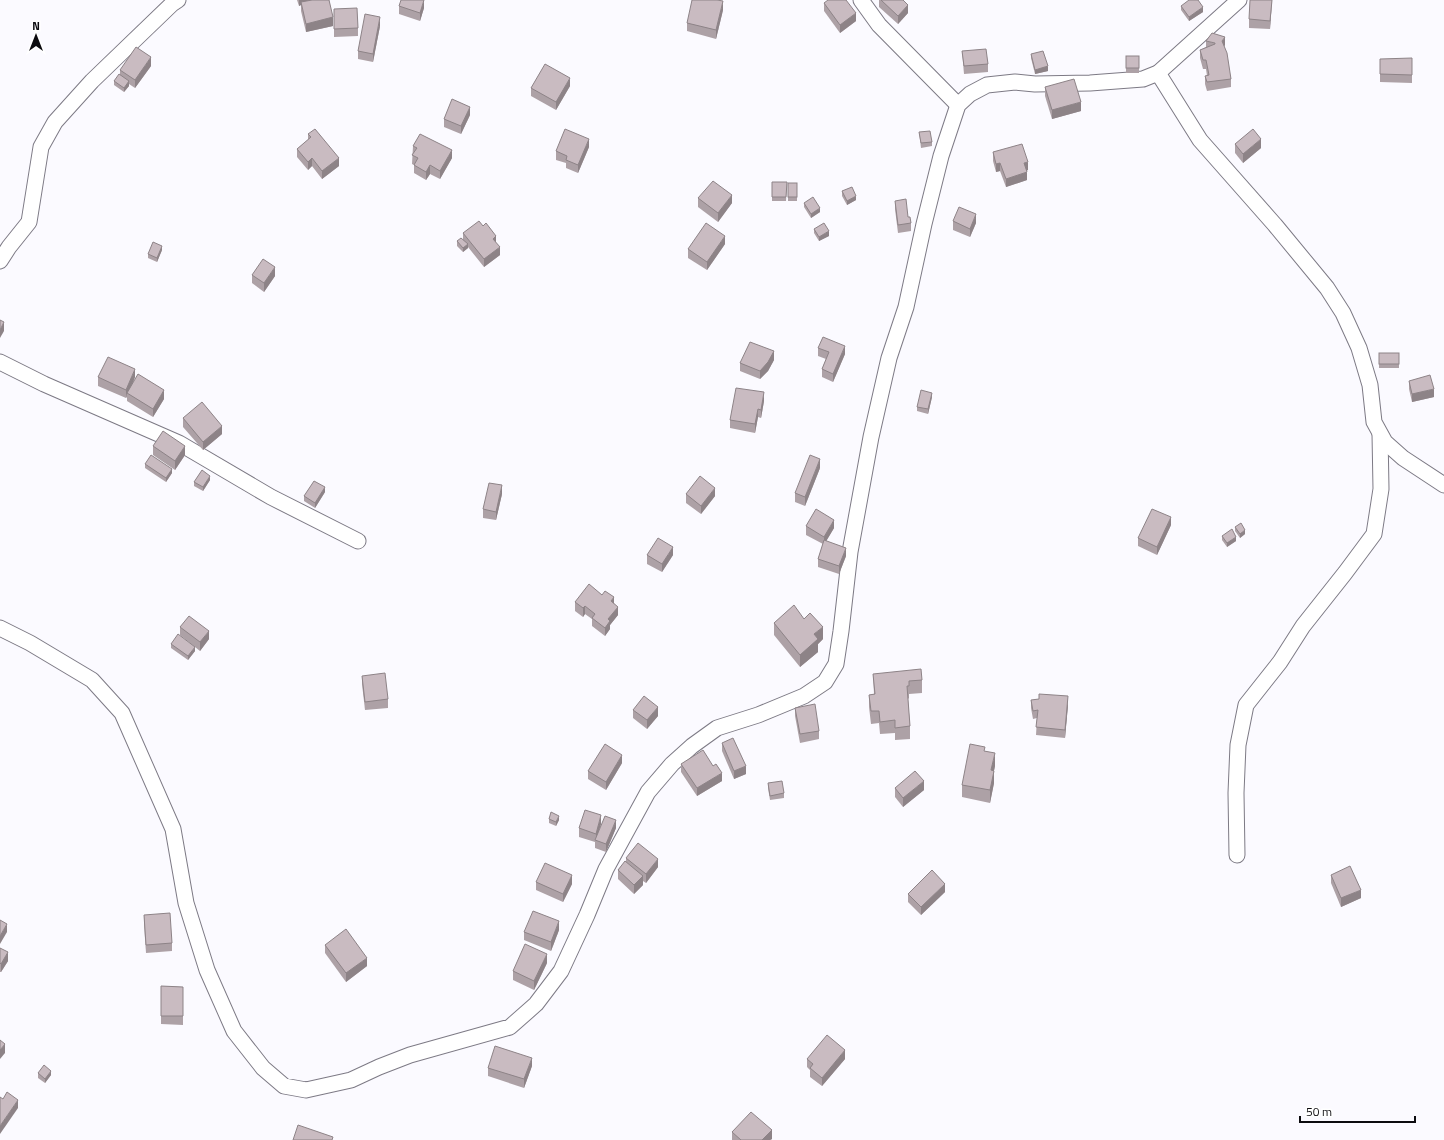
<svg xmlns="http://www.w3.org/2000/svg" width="1444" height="1140" font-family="'Titillium Web',sans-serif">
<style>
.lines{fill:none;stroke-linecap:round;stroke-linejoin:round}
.minor-casing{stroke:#7d7a85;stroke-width:17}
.minor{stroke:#fff;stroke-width:15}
.wall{fill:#ada1a6}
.shaded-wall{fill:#8d8387}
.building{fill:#c9bbc1;stroke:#8d8387}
</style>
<rect width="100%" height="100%" fill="#fbfaff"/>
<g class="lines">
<g class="minor-casing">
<g id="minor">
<path d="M861 0 879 25 958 105"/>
<path d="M1158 73 1200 140 1275 225 1327 288 1343 313 1359 348 1370 385 1374 422 1385 442 1403 458 1444 485"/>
<path d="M0 261 9 247 29 222 41 147 55 122 92 81 172 4 178 0"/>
<path d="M0 362 44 384 179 443 271 497 358 541"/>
<path d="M0 628 30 643 92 680 122 713 173 829 186 903 207 970 234 1031 263 1068 284 1086 306 1090 351 1080 379 1067 410 1055 510 1027 536 1004 561 971 587 915 606 869 648 792 672 764 692 746 717 728 758 715 804 696 825 682 836 664 841 631 850 552 871 437 889 358 906 307 924 224 941 156 958 105 970 94 987 85 1015 82 1035 84 1090 83 1143 79 1158 73 1239 0"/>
<path d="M1237 855 1236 793 1238 745 1246 705 1280 662 1303 626 1345 573 1374 534 1381 489 1380 434"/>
</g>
</g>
<use href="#minor" class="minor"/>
</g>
<g class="wall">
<path d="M297 0H329L333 26 306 32 301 11V5L299 6Z"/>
<path d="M879 0H903L908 13 898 24 879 7Z"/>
<path d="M1272 0 1270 29 1249 28V19Z"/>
<path d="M824 3 856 21 840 33 824 11Z"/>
<path d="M399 6 424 8 420 21 399 14Z"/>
<path d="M1181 6 1203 12 1189 21 1181 10Z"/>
<path d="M334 9 358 28V36L334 37Z"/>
<path d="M723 10 716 39 687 31V23Z"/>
<path d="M380 26 373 62 358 59V51Z"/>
<path d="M1206 41 1225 45 1224 46 1231 79V87L1207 91 1205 84V76H1207L1206 69H1203L1200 58V50L1206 47Z"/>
<path d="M962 51 988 64V72L964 74Z"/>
<path d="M1031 54 1048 71 1035 74 1031 58Z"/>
<rect x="1126" y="56" width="13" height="17"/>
<path d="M1380 59 1412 75V83L1380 82Z"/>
<path d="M151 66 135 88 129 84V86L124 92 114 85V81L120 75V70Z"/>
<path d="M570 86 556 110 531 96V88Z"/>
<path d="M1045 87 1081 111 1052 119 1045 96Z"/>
<path d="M470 115 461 134 444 127V119Z"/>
<path d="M919 132 932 142V146L921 148Z"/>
<path d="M308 134 339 166 322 179 312 166 308 170 297 157V149L308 140Z"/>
<path d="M1235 144 1261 148 1243 163 1235 153Z"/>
<path d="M413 146 452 158 440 179 430 174 426 180 414 173V165L412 164Z"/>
<path d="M589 147 578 173 566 168V163L556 160V151Z"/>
<path d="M993 152 1028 170 1026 171 1027 180 1006 187 1000 171 996 172 993 161Z"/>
<path d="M772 182H787L786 201H772Z"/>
<rect x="788" y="183" width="9" height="18"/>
<path d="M842 191 856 200 847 205 842 196Z"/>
<path d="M698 198 732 203 718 222 698 207Z"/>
<path d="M895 201 908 217 911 223V231L898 233 895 209Z"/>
<path d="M804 203 820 212 811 218 804 207Z"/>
<path d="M953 221 976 223 970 237 953 230Z"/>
<path d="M814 229 829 236 819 241 814 233Z"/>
<path d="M463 233 496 243 500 255 484 267 468 247V248L463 252 457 246V241L463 240Z"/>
<path d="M725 244 707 270 688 258V249Z"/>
<path d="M162 250 157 262 148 258V254Z"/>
<path d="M252 275 275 276 264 292 252 283Z"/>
<path d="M818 348 845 354 833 382 822 377V369L826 359 818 356Z"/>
<rect x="1379" y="353" width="20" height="15"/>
<path d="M774 360 768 371 760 379 740 371V363Z"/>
<path d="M98 377H135L133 383 164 399 153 417 127 401V397L126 398 98 386Z"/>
<path d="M1409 381 1434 397 1412 402 1409 389Z"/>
<path d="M932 397 928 414 917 411V407Z"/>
<path d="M764 401 761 418 758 417 755 433 730 428V420Z"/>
<path d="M183 418 222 434 203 450 183 427Z"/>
<path d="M153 446 185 455 175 470 153 455Z"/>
<path d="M145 464 172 473 166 482 145 468Z"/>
<path d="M820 468 805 506 795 502V493Z"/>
<path d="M210 480 203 491 194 486V482Z"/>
<path d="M325 492 315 508 304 501V496Z"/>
<path d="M502 494 496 520 483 518V509Z"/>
<path d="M686 494 715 496 701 514 686 503Z"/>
<path d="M1171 525 1157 555 1138 546V538Z"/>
<path d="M806 526 834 528 826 541 846 556 839 574 818 567V559L823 544 806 535Z"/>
<path d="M1235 527 1245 534 1240 538 1235 531Z"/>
<path d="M1222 536 1236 541 1227 547 1222 540Z"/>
<path d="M647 555H673L662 572 647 564Z"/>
<path d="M575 602 614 603 618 615 610 625V629L605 636 592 626V619L585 614 583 617 575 611Z"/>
<path d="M804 619 823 639 818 644V652L800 667 774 635V623Z"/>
<path d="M180 627 209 639 200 651 180 635Z"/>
<path d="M171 644 195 651 188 660 171 648Z"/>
<path d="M873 674 922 680V693L909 694V698L908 699 910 726V739L895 740V733L880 734 879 723 871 724 869 707V695L874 694Z"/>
<path d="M362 676 388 699V708L365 710 362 684Z"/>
<path d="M1031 700 1068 705 1065 738 1036 735 1037 718 1033 719 1031 708Z"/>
<path d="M795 708 819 731V739L800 743 795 716Z"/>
<path d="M633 710 658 716 647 729 633 718Z"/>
<path d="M722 743 746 774 734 779 722 751Z"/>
<path d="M985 751 995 766 994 771V783L990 803 962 797V785Z"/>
<path d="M622 763 606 790 588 779V771Z"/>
<path d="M681 764 722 781 697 796 681 772Z"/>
<path d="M768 783 784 793V798L770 800 768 788Z"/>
<path d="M895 788 924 790 903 807 895 797Z"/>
<path d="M549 819 559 820 556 826 549 823Z"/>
<path d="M601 824 599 831 616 828 606 852 595 848V842L579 837V828Z"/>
<path d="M626 858 658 867 646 883 643 881V885L634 894 618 879V870L626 861Z"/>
<path d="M1331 875 1361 898 1341 907 1331 883Z"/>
<path d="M536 882 572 884 563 902 536 890Z"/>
<path d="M945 892 921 915 908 902V894Z"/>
<path d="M144 915 172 943V951L146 953 144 924Z"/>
<path d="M559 930 551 951 524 940V932Z"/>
<path d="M325 945 367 966 346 982 325 953Z"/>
<path d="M0 948 8 961 1 972H0Z"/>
<path d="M547 963 534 990 513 980V971Z"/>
<path d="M161 986 183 987V1025L161 1024Z"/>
<path d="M807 1059H845L822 1086 810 1077V1070L807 1067Z"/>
<path d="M532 1066 524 1088 488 1076V1068Z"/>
<path d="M38 1073 51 1075 45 1083 38 1078Z"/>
<path d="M732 1132 772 1139 770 1140H732Z"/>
</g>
<g class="shaded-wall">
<path d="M299 0H318L301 2V5L299 6Z"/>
<path d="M424 0V8L420 21V13Z"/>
<path d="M1272 0 1270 29V21Z"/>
<path d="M723 1V10L716 39V30Z"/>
<path d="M908 5V13L898 24V16Z"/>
<path d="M1203 7V12L1189 21V17Z"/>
<path d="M856 13V21L840 33V25Z"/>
<path d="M333 17V26L306 32V24Z"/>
<path d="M380 17V26L373 62V54Z"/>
<path d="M1225 37V45L1222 50V41Z"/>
<path d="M151 57V66L135 88V80Z"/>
<path d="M1048 66V71L1035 74V70Z"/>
<path d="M570 78V86L556 110V102Z"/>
<path d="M129 81V86L124 92V88Z"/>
<path d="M1081 102V111L1052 119V110Z"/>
<path d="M470 107V115L461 134V126Z"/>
<path d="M589 139V147L578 173V165Z"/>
<path d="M1261 139V148L1243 163V154Z"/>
<path d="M452 150V158L440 179V171Z"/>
<path d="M312 158V166L308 170V162Z"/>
<path d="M339 158V166L322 179V171Z"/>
<path d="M1028 162V170L1024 171V163Z"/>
<path d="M1000 163V171L996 172V164Z"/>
<path d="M430 165V174L426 180V172Z"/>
<path d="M1027 172V180L1006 187V179Z"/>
<path d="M732 195V203L718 222V213Z"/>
<path d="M856 196V200L847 205V201Z"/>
<path d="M820 208V212L811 218V214Z"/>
<path d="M976 214V223L970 237V229Z"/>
<path d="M829 231V236L819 241V237Z"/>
<path d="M496 236V244L493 239Z"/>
<path d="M725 236V244L707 270V262Z"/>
<path d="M468 244V248L463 252V248Z"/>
<path d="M162 246V250L157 262V258Z"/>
<path d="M500 247V255L484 267V259Z"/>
<path d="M275 267V276L264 292V283Z"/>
<path d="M4 322V331L0 338V330Z"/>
<path d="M845 346V354L833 382V374Z"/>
<path d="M774 351V360L768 371 760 379V371Z"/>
<path d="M135 369V377L128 394 127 393 126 398V390Z"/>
<path d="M1434 389V397L1412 402V394Z"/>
<path d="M164 390V399L153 417V409Z"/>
<path d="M764 392V401L761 418V410Z"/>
<path d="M932 393V397L928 414V409Z"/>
<path d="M758 409V417L755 433V424Z"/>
<path d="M222 426V434L203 450V442Z"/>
<path d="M185 446V455L175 470V461Z"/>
<path d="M820 459V468L805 506V497Z"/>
<path d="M172 469V473L166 482V478Z"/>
<path d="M210 476V480L203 491V487Z"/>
<path d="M502 485V494L496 520V512Z"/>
<path d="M325 487V492L315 508V503Z"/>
<path d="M715 488V496L701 514V506Z"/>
<path d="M1171 517V525L1157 555V547Z"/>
<path d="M834 520V528L824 545V537Z"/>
<path d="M1245 530V534L1240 538V534Z"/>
<path d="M1236 537V541L1227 547V543Z"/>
<path d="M673 547V555L662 572V564Z"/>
<path d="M846 548V556L839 574V566Z"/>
<path d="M614 597V606L611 601Z"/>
<path d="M585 606V614L583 617V608Z"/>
<path d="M618 607V615L610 625V629L605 636V628L608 619Z"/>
<path d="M823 627V639L818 644V652L800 667V655L814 634Z"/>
<path d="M209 631V639L200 651V642Z"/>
<path d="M195 647V651L188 660V656Z"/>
<path d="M1068 696V705L1065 738V730Z"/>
<path d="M658 707V716L647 729V720Z"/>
<path d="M995 753V766L991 783V770Z"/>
<path d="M622 755V763L606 790V782Z"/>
<path d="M746 766V774L734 779V771Z"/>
<path d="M994 771V783L990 803V790Z"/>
<path d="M722 773V781L697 796V788Z"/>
<path d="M924 781V790L903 807V798Z"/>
<path d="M601 815V824L596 840V834Z"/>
<path d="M559 816V820L556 826V822Z"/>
<path d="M616 820V828L606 852V844Z"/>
<path d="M658 859V867L646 883V874Z"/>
<path d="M572 875V884L563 902V894Z"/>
<path d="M643 876V885L634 894V885Z"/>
<path d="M945 884V892L921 915V907Z"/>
<path d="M1361 890V898L1341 907V898Z"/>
<path d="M559 921V930L551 951V942Z"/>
<path d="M7 924V932L0 944V936Z"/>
<path d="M8 952V961L1 972V964Z"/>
<path d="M547 954V963L534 990V981Z"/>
<path d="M367 958V966L346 982V973Z"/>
<path d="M5 1044V1053L0 1059V1050Z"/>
<path d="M845 1050V1059L822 1086V1078Z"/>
<path d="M532 1058V1066L524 1088V1079Z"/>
<path d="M51 1071V1075L45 1083V1079Z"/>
<path d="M18 1100V1108L0 1134V1126Z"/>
<path d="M772 1130V1139L770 1140H762Z"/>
</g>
<g class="building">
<path d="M312 0H329L333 17 306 24 301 2Z"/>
<path d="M401 0H424L420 13 399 6Z"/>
<path d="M692 0H717L723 1 716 30 687 23Z"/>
<path d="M828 0H846L856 13 840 25 824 3Z"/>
<path d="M881 0H903L908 5 898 16Z"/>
<path d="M1189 0H1198L1203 7 1189 17 1181 6Z"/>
<path d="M1250 0H1272L1270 21 1249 19Z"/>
<path d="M357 8 358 28 334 29V9Z"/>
<path d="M365 14 380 17 373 54 358 51Z"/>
<path d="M1212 33 1225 37 1222 41 1227 53 1231 79 1207 82 1205 76 1209 75 1206 60H1203L1200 50 1215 44V43L1206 41Z"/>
<path d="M136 47 151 57 135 80 120 70Z"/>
<path d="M986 49 988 64 964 66 962 51Z"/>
<path d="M1043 51 1048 66 1035 70 1031 54Z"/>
<rect x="1126" y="56" width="13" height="12"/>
<path d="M1412 58V75L1380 74V59Z"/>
<path d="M545 64 570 78 556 102 531 88Z"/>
<path d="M119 74 129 81 124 88 114 81Z"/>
<path d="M1074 79 1081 102 1052 110 1045 87Z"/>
<path d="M452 99 470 107 461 126 444 119Z"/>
<path d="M315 129 339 158 322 171 312 158 308 162 297 149 311 137 308 134Z"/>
<path d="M565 129 589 139 578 165 566 160 567 156 556 151Z"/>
<path d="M1253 129 1261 139 1243 154 1235 144Z"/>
<path d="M930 131 932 142 921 143 919 132Z"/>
<path d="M420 134 452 150 440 171 430 165 426 172 414 165 418 158 412 155 417 148 413 146Z"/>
<path d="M1022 144 1028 162 1024 163 1027 172 1006 179 1000 163 996 164 993 152Z"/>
<path d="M713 181 732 195 718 213 698 198Z"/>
<path d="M772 182H787L786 197H772Z"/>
<rect x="788" y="183" width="9" height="14"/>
<path d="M852 187 856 196 847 201 842 191Z"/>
<path d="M813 197 820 208 811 214 804 203Z"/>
<path d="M906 199 908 217H910L911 223 898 225 895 201Z"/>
<path d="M959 207 976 214 970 229 953 221Z"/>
<path d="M479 221 483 226 486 223 496 236 493 239 500 247 484 259 463 233Z"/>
<path d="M706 223 725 236 707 262 688 249Z"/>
<path d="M824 223 829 231 819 237 814 229Z"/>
<path d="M461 238 468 244 463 248 457 241Z"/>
<path d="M153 242 162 246 157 258 148 254Z"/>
<path d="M263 259 275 267 264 283 252 275Z"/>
<path d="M0 320 4 322 0 330Z"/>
<path d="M823 337 845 346 833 374 822 369 829 352 818 348Z"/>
<path d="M750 342 774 351 768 362 760 371 740 363Z"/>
<rect x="1379" y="353" width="20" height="11"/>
<path d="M108 357 135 369 126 390 98 377Z"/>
<path d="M138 374 164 390 153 409 127 393Z"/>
<path d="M1430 375 1434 389 1412 394 1409 381Z"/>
<path d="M736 388 764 392 761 410 758 409 755 424 730 420Z"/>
<path d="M921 390 932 393 928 409 917 407Z"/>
<path d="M202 402 222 426 203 442 183 418Z"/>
<path d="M163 431 185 446 175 461 153 446Z"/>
<path d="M151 455 172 469 166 478 145 464Z"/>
<path d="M810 455 820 459 805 497 795 493Z"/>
<path d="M202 470 210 476 203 487 194 482Z"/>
<path d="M700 476 715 488 701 506 686 494Z"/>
<path d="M314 481 325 487 315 503 304 496Z"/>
<path d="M489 483 502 485 496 512 483 509Z"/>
<path d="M816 509 834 520 824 537 806 526Z"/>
<path d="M1152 509 1171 517 1157 547 1138 538Z"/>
<path d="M1241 523 1245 530 1240 534 1235 527Z"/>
<path d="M1232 529 1236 537 1227 543 1222 536Z"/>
<path d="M658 538 673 547 662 564 647 555Z"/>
<path d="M824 540 846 548 839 566 818 559Z"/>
<path d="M589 584 602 595 605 591 614 597 611 601 618 607 608 619 610 621 605 628 592 618 595 614 585 606 583 608 575 602Z"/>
<path d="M794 605 804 619 810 613 823 627 814 634 818 639 800 655 774 623Z"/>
<path d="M189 616 209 631 200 642 180 627Z"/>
<path d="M178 634 195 647 188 656 171 644Z"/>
<path d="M921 669 922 680 909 681V686H907L910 726 895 728V720L880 722 879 711H871L869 695 875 694 873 674Z"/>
<path d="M385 673 388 699 365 702 362 676Z"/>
<path d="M1039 694 1068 696 1065 730 1036 727 1038 710 1033 711 1031 700 1039 699Z"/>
<path d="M644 696 658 707 647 720 633 710Z"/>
<path d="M815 704 819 731 800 734 795 708Z"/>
<path d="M733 738 746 766 734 771 722 743Z"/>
<path d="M605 744 622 755 606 782 588 771Z"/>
<path d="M970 744 985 747 984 751 995 753 991 770 994 771 990 790 962 785Z"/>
<path d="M703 750 713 766 716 764 722 773 697 788 681 764Z"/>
<path d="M915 771 924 781 903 798 895 788Z"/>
<path d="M782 781 784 793 770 796 768 783Z"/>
<path d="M585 810 601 815 596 834 579 828Z"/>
<path d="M551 812 559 816 556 822 549 819Z"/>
<path d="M605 816 616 820 606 844 595 840Z"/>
<path d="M638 843 658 859 646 874 626 858Z"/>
<path d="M625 861 643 876 634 885 618 870Z"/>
<path d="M545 863 572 875 563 894 536 882Z"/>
<path d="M1350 866 1361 890 1341 898 1331 875Z"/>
<path d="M932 870 945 884 921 907 908 894Z"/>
<path d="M533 911 559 921 551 942 524 932Z"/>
<path d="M170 913 172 943 146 945 144 915Z"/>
<path d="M0 920 7 924 0 936Z"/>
<path d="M346 929 367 958 346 973 325 945Z"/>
<path d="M525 944 547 954 534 981 513 971Z"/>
<path d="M0 948 8 952 1 964 0 963Z"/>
<path d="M161 986 183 987V1016H161Z"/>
<path d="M827 1035 845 1050 822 1078 810 1068 813 1064 807 1059Z"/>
<path d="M0 1040 5 1044 0 1050Z"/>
<path d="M495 1046 532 1058 524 1079 488 1068Z"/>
<path d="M44 1065 51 1071 45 1079 38 1073Z"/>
<path d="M7 1092 18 1100 0 1126V1097L3 1099Z"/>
<path d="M751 1112 772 1130 762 1140H741L732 1132Z"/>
<path d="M298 1125 333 1137 332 1140H293Z"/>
</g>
<g transform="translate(36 36)" stroke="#ffffff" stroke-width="3" paint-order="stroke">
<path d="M0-3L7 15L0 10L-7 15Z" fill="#0c0b0f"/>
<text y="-6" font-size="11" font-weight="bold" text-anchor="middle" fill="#0c0b0f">N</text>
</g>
<path d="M1300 1116v6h115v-6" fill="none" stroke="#0c0b0f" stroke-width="2"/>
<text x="1306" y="1116" font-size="12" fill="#0c0b0f" stroke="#ffffff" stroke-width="3" paint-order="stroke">50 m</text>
</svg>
